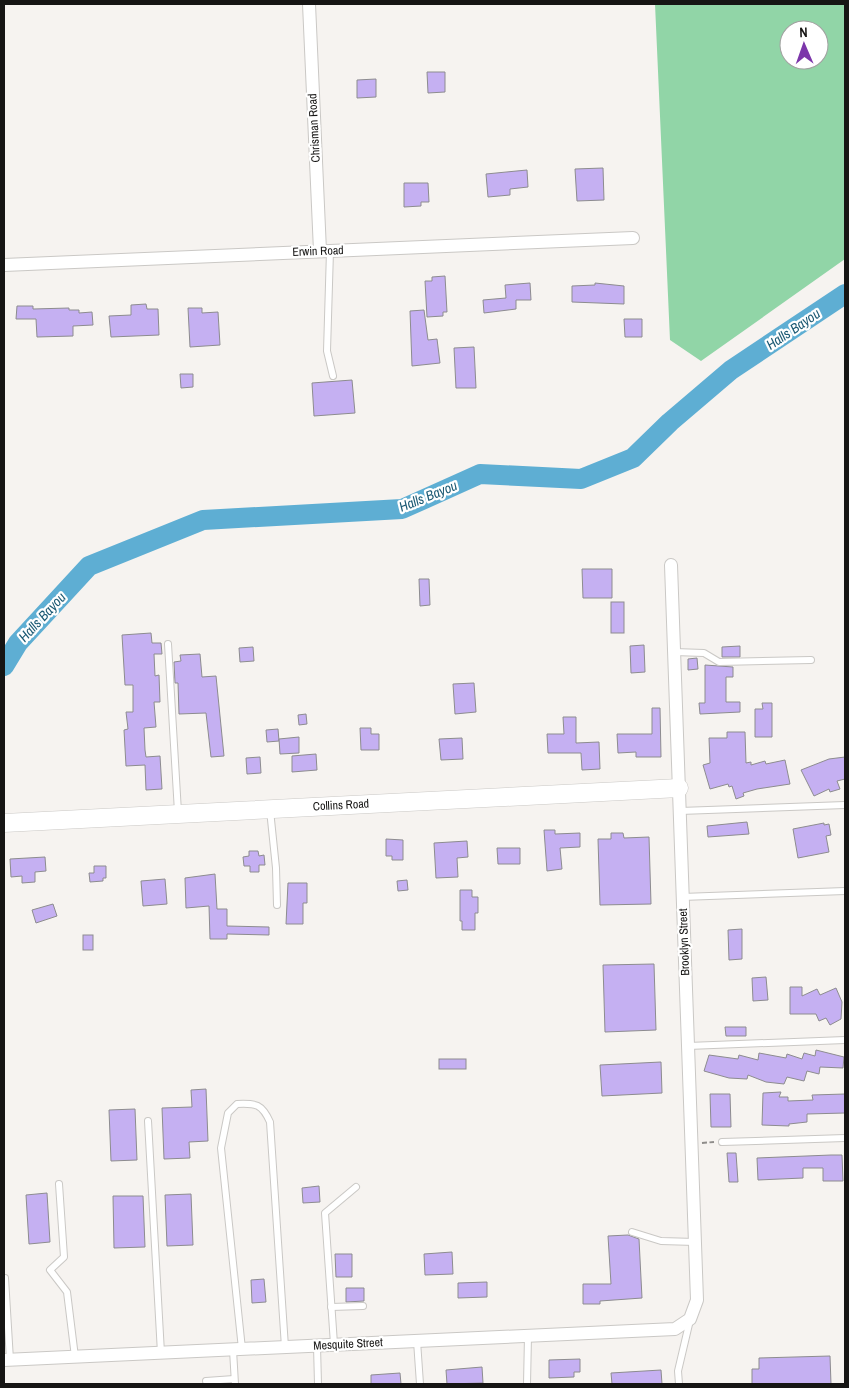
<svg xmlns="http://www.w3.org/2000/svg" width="849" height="1388" font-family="'Archivo Narrow',sans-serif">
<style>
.forest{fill:#91d5a7;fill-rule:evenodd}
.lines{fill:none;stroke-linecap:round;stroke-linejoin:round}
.river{stroke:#5eaed3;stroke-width:20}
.building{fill:#c5b0f2;stroke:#8d8c8f}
.lane-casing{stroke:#cac8c5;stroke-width:8}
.street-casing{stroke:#cac8c5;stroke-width:14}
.secondary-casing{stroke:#cac8c5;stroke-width:19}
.path{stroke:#8e8c8a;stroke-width:2;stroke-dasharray:5 2.5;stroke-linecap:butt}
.lane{stroke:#fff;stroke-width:6}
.street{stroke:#fff;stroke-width:12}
.secondary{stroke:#fff;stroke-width:18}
.labels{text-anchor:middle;stroke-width:4.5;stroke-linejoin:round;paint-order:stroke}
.street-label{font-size:12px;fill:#161514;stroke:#fff}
.water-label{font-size:14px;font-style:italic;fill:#1c5a74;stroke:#fff}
</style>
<rect width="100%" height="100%" fill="#f6f3f0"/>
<path class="forest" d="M655 4H845V259L701 361 670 340ZM789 30H819V60H789Z"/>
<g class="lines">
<path class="river" d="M4 666 18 643 89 566 203 520 402 509 480 474 581 479 633 458 670 422 731 370 845 294"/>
</g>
<g class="building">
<path d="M427 72H445V92L428 93Z"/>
<path d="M376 79V97L357 98V80Z"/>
<path d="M603 168 604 200 577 201 575 169Z"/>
<path d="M527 170 528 187 510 189V195L488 197 486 174Z"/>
<path d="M404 183H428L429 202H421V206L404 207Z"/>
<path d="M445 276 447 312H443V316L427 317 425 281H432V277Z"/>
<path d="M530 283 531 300H516V309L484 313 483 300 506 298 505 285Z"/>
<path d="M595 283 624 286V304L572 302V286L595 285Z"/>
<path d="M146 304 147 309H158L159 335 111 337 109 316 131 315V305Z"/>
<path d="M17 306H33V309L69 308V310H79V313L92 312 93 325 73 326V336L37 337 36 319H16Z"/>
<path d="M188 308H202V313L218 312 220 345 190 347Z"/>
<path d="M424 310 428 340 437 339 440 363 412 366 410 311Z"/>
<path d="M624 319H642V337H625Z"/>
<path d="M474 347 476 388H456L454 348Z"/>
<path d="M180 374H193V387L181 388Z"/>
<path d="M352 380 355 413 314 416 312 383Z"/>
<path d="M582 569H612V598H583Z"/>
<path d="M419 579H429L430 605 420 606Z"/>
<rect x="611" y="602" width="13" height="31"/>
<path d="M151 633 152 643H161L162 654H154L155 676 159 675 160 702H154L156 727 144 728 145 750 146 757 160 756 162 789 146 790 145 765 126 766 124 730 128 729 126 712H133V685H125L122 635Z"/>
<path d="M644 645 645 672 631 673 630 646Z"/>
<path d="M740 646V657H722V647Z"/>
<path d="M253 647 254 661 240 662 239 648Z"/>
<path d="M200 654 202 677 216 676 224 756 211 757 206 713 179 714 178 683H175L174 662 181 661 180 655Z"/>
<path d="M697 658 698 669 688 670V659Z"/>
<path d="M705 665 733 667V677H726V702H740V712L700 714 699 703H705Z"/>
<path d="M474 683 476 712 455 714 453 684Z"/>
<path d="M762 703H772V737H755V709H763Z"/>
<path d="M652 708H660L661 757H636V752L618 753 617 734H652Z"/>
<path d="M306 714 307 724 299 725 298 715Z"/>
<path d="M563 717H576V743L599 742 600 769 582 770 581 753H548L547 734H564Z"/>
<path d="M360 728H371V734H379V750H361Z"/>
<path d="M278 729 279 741 267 742 266 730Z"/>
<path d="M727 732H745L746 763 751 762V765L765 761 766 764 785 760 790 784 757 789 743 793 744 796 736 799 732 786 729 787 728 784 710 789 703 765 710 763 709 738H727Z"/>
<path d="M299 737V753L280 754 279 739Z"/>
<path d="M462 738 463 759 441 760 439 739Z"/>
<path d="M316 754 317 770 292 772V756Z"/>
<path d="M260 757 261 773 247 774 246 758Z"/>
<path d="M845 757V779L837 781 840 789 830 792 829 789 814 796 801 770 829 759Z"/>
<path d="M747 822 749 834 708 837 707 826Z"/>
<path d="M824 823V825L829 824 831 835 826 836 829 852 798 858 793 829Z"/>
<path d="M544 830H555V834L580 833V847L560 848 562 869 547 871Z"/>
<path d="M611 833H623L624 838 649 837 651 904 600 905 598 839H611Z"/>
<path d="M386 839 403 840V860H392V856H386Z"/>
<path d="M467 841 468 857 457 858 458 877 436 878 434 843Z"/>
<path d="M497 848H520V864H498Z"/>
<path d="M249 851H258L259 856 264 855 265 865H259V872H250V866H244L243 857 249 856Z"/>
<path d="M45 857 46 871 35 872V882L22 883V876L11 877 10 859Z"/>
<path d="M94 866H106V878H103V881L90 882 89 873H94Z"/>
<path d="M215 874 217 909H227V926L269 927V935L227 934V939H210L209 906 186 908 185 878Z"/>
<path d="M165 879 167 904 143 906 141 881Z"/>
<path d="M407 880 408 890 398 891 397 881Z"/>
<path d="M288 883H307V903H303V924H286Z"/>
<path d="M460 890H472V897H478V913H475V930H462V921H460Z"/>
<path d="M53 904 57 916 36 923 32 910Z"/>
<path d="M742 929V959L729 960 728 930Z"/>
<rect x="83" y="935" width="10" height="15"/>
<path d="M654 964 656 1030 605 1032 603 965Z"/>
<path d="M766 977 768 1000 753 1001 752 978Z"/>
<path d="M790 987H802V996L817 989 820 995 836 988 842 1002 841 1019 830 1025 826 1018 819 1021 816 1014H790Z"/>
<path d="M725 1027H746V1036H726Z"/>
<path d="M816 1050 844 1057 843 1068 820 1067 819 1074 807 1071 804 1081 787 1077 784 1084 766 1082 748 1075 747 1079 729 1078 704 1071 709 1055 738 1059 739 1055 758 1060 759 1053 786 1058 787 1054 802 1059 804 1053 815 1056Z"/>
<rect x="439" y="1059" width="27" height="10"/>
<path d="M661 1062 662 1093 602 1096 600 1065Z"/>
<path d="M206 1089 208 1141 189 1142 190 1158 164 1159 162 1108 192 1107 191 1090Z"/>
<path d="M781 1092 779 1097H788V1101L813 1100 812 1095 845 1094V1113L807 1114V1122L789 1124V1126L762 1125 763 1093Z"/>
<path d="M710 1094H730L731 1127H711Z"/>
<path d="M135 1109 137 1160 111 1161 109 1110Z"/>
<path d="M727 1153H736L738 1182H729Z"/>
<path d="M831 1155H842L843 1181H823V1168H803V1178L758 1180 757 1158Z"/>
<path d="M319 1186 320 1202 303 1203 302 1188Z"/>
<path d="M47 1193 50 1242 29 1244 26 1195Z"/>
<path d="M191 1194 193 1245 167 1246 165 1195Z"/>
<path d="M113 1196H143L145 1247 114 1248Z"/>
<path d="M628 1235 639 1239 642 1298 600 1301V1304H583V1284H611L608 1236Z"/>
<path d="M452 1252 453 1274 425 1275 424 1254Z"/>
<path d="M335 1254H352V1277H336Z"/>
<path d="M264 1279 266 1302 252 1303 251 1280Z"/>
<path d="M487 1282V1297L458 1298V1283Z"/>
<path d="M346 1288H364V1301L346 1302Z"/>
<path d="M830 1356 831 1384H752V1369H759V1358Z"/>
<path d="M580 1359V1372H574V1377L549 1378V1360Z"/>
<path d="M482 1367 483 1383 447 1384 446 1370Z"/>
<path d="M661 1370 662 1384H612L611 1373Z"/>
<path d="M400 1373 401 1384H371V1375Z"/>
</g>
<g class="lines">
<g class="lane-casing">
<g id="lane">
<path d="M330 251 327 351 333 376"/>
<path d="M168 644 178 812"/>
<path d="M674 652 704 653 719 662 811 660"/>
<path d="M270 810 276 868 277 905"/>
<path d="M680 811 845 805"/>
<path d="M682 897 845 891"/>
<path d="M688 1046 845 1040"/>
<path d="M148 1121 161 1353"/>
<path d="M722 1142 845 1138"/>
<path d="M59 1184 64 1257 50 1270 67 1292 75 1357"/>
<path d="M632 1232 661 1241 695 1242"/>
<path d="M5 1278 10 1360"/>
<path d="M331 1307 363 1306"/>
<path d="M417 1341 420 1384"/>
<path d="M334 1344 325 1213 356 1187"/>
<path d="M317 1346 318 1384"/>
<path d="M242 1349 221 1148 228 1113 237 1104C256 1103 262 1104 270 1122L285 1347"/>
<path d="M233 1350 235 1384"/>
<path d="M206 1381 234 1379"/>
<path d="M527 1384 528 1336"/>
<path d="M679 1384 678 1371 690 1320"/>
</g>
</g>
<g class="street-casing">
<g id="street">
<path d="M309 4 320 251"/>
<path d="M4 265 633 238"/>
<path d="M4 1360 675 1329 690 1319 697 1300 671 565"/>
</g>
</g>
<g class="secondary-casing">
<path id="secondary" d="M4 823 679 788"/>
</g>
<path class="path" d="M702 1143 714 1142"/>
<use href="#lane" class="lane"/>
<use href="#street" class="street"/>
<use href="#secondary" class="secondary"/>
</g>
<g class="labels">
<g class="street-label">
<text transform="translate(314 128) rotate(-93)" y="4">Chrisman Road</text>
<text transform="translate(318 251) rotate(-2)" y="4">Erwin Road</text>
<text transform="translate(341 805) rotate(-3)" y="4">Collins Road</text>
<text transform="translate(684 942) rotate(-92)" y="4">Brooklyn Street</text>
<text transform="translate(348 1344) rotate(-3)" y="4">Mesquite Street</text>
</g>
<g class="water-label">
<text transform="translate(793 329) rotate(-34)" y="5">Halls Bayou</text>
<text transform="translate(428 496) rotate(-22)" y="5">Halls Bayou</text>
<text transform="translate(42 617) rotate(-47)" y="5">Halls Bayou</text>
</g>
</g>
<rect width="849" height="1388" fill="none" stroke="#161514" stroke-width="10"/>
<g transform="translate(804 45) rotate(358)"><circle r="24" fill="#ffffff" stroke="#a2a1a1"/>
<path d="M0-4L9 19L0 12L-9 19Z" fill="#7c36aa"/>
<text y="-8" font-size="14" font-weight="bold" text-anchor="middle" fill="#161514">N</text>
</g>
</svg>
